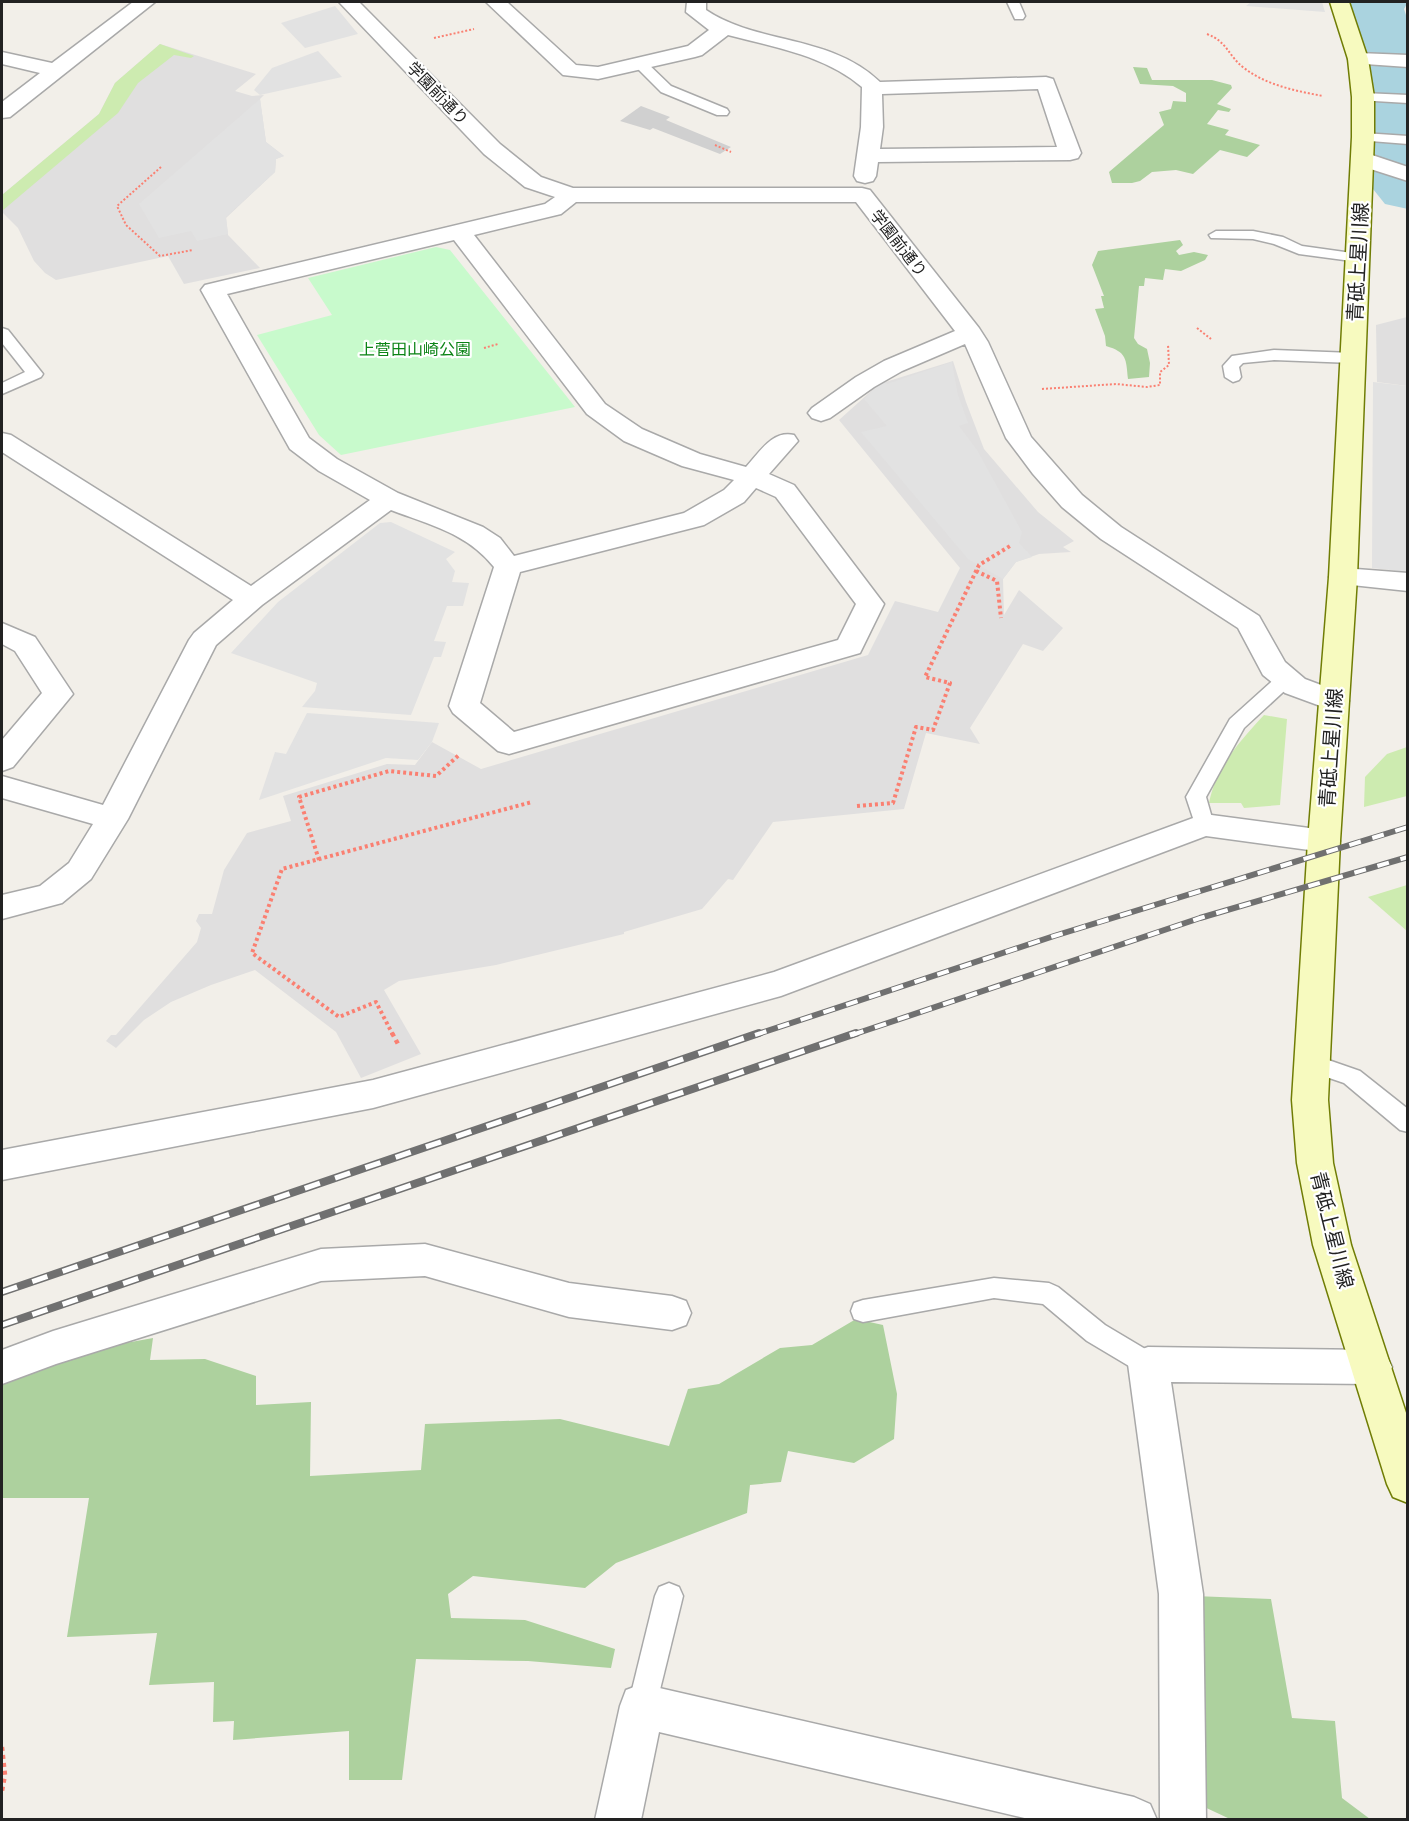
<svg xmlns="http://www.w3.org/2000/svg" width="1409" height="1821" font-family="Montserrat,'Noto Sans JP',sans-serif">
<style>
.residential{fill:#e0dfdf}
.religious{fill:#d0d0d0}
.grass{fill:#cdebb0}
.forest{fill:#add19e}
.park{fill:#c8facc}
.parking{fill:#e2e2e2}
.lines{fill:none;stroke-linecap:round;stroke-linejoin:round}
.river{fill:#aad3df;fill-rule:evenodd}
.lane-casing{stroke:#a9a9a9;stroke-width:3}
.street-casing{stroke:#a9a9a9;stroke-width:3}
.secondary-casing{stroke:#707d05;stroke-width:3}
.path-far2{stroke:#fa8072;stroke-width:2;stroke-dasharray:2 2;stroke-linecap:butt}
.path-far1{stroke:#fa8072;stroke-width:4;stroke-dasharray:3 3;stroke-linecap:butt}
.path{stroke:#fa8072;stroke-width:4.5;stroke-dasharray:4 4;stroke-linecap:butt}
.lane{fill:#fff;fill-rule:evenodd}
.street{fill:#fff;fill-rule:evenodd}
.secondary{fill:#f7fabf;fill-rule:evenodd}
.rail-far1-casing{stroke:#707070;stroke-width:6}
.rail-casing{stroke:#707070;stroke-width:8}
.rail-far1{stroke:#fff;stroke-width:4;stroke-dasharray:12;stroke-linecap:butt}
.rail{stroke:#fff;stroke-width:5;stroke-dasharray:16;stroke-linecap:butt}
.labels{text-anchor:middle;stroke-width:4.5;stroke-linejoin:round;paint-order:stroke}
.far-street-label{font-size:16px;fill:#222;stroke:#fff}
.far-park-label{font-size:16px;fill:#0c8416;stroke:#fff}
.street-label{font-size:20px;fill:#222;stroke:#fff}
</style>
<rect width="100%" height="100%" fill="#f2efe9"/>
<g class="residential">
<path d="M160 44 256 74 235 91 252 96 264 95 260 99 266 142 284 156 276 159 275 172 226 218 228 235 260 268 184 284 168 256 56 280 45 273 34 261 18 228 2 212V195L99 114 115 83Z"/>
<path d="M1407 317V386L1377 382 1376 325Z"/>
<path d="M953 361 966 402 984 449 1038 512 1074 541 1063 547 1071 552 1039 554 1016 562 1003 579 1004 615 1019 590 1063 628 1043 651 1023 644 970 728 980 744 926 733 904 809 773 822 733 880 728 879 702 909 624 932V934L496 965 399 981 384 990 421 1054 361 1078 336 1032 255 970 211 985 171 1002 144 1020 116 1048 106 1041 111 1035H116L197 942 201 928 196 921 199 914H212L224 870 247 833 291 821 283 796 387 764 415 765 432 742 481 769 868 655 895 601 938 612 960 568 839 420 879 384Z"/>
</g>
<path class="religious" d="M641 106 670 117 666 120 731 147 720 154 653 128 650 130 620 121Z"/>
<g class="grass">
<path d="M160 44 194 56 191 58 174 55 138 83 118 113 2 211V195L99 114 115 83Z"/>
<path d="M1264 715 1287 719 1280 805 1244 808 1241 803H1209C1216 767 1240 741 1264 715Z"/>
<path d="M1407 747V796L1364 807 1365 777 1387 754Z"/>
<path d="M1407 885H1408L1407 931 1368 897Z"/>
</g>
<g class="forest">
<path d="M1133 67 1147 68 1152 80H1212L1231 85 1232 88 1217 104 1231 109 1229 112 1218 110 1207 124 1229 130 1225 135 1260 145 1247 157 1220 150 1193 174 1176 170 1152 172 1140 181 1132 183H1112L1109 172 1164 125 1159 112 1171 109 1173 101 1186 102V93L1173 86 1140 84Z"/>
<path d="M1180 240 1183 245 1176 251 1179 255 1194 252 1208 255 1205 260 1181 271 1165 269 1163 280 1145 278 1144 286H1139L1134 338 1138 344 1147 349 1150 363 1149 377 1128 379C1126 359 1127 352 1106 346L1105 336 1095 309 1104 308 1101 296H1104L1092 265 1098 251Z"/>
<path d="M856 1319 883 1325 897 1394 894 1439 854 1463 788 1451 781 1482 750 1485 747 1513 616 1563 585 1588 473 1576 448 1594 451 1618 525 1620 615 1649 611 1668 528 1661 416 1659 402 1780H349V1731L233 1740 234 1721 213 1722 214 1682 149 1685 157 1633 67 1637 89 1498H2V1376L54 1356 153 1338 150 1360 205 1359 256 1376V1405L311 1402 310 1476 421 1470 425 1424 560 1419 669 1446 688 1389 719 1384 780 1348 812 1345Z"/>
<path d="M1194 1596 1271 1599 1292 1718 1335 1721 1342 1798 1370 1819H1230L1200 1805Z"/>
</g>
<path class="park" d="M436 247 450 250 575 407 341 455 319 435 257 335 332 315 308 278Z"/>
<g class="parking">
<path d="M1251 2H1322L1325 12 1246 6Z"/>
<path d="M335 6 358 34 305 48 281 23Z"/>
<path d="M318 51 342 77 260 95 254 90 272 68Z"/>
<path d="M260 99 266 142 284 156 276 159 275 172 226 217 228 234 197 241 191 231 159 238 139 204Z"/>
<path d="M952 362 958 395 968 423 959 426 977 450 1022 532 1019 543 1032 557 1016 562 1003 579 968 559 861 432 887 426 864 399 879 384 885 382 887 384Z"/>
<path d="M1373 382 1407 386V572L1372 568Z"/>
<path d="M391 522 455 552 446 559 455 571 452 582 469 583 463 606H447L434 641 446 642 441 657H434L411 715 302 707 315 691 317 683 231 653 278 602 380 523Z"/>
<path d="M307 713 439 723 432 742 418 760 386 758 259 800 275 752 286 754Z"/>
</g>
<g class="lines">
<path class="river" d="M1348 2H1408L1404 9 1408 21V209L1385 204 1369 184 1368 94 1345 5Z"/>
<g class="lane-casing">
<g id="lane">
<path d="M1007 2H1019L1025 16 1023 19H1015Z"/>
<path d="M639 59 644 60 671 86 727 109 729 112 727 115H717L661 92 632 63Z"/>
<path d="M1363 93 1408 95V103L1358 100 1356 97Z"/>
<path d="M1363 133 1408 136V144L1358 140 1356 137Z"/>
<path d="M1216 231H1253L1283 237 1302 246 1359 254 1366 258 1359 262 1299 254 1274 244 1253 239 1211 238 1209 235Z"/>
<path d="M2 328 8 330 43 374 41 377 2 394V383L25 372 2 343Z"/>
<path d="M1274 350 1353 353 1361 358 1353 363 1274 360 1243 363 1239 367 1241 377 1239 380 1233 382 1225 377 1223 366 1232 356Z"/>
<path d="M1286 673 1293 675 1295 679 1293 683 1244 728 1206 797 1214 825 1211 830 1204 832 1197 830 1186 797 1230 719 1279 675Z"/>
<path d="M1311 1054 1360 1071 1408 1109V1132L1400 1130 1344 1083 1303 1069 1300 1063 1303 1057Z"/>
<path d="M994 1278 1049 1283 1058 1287 1105 1325 1157 1356 1161 1364 1157 1372 1148 1375 1139 1372 1087 1341 1043 1304 994 1298 863 1322 854 1319 851 1311 854 1303 863 1300Z"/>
<path d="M669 1583 679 1587 683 1596 656 1706 652 1716 642 1720 632 1716 628 1706 655 1596 659 1587Z"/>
</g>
</g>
<g class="street-casing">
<g id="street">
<path d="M133 2H155L10 117 2 118V102L40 73 2 64V52L52 63Z"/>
<path d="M339 2H359L500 144 541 177 573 188H862L870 190 979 328 988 342 1031 437 1082 495 1121 527 1259 616 1285 662 1305 679 1345 694 1349 701 1345 708 1334 711 1285 693 1263 675 1238 628 1101 539 1062 507 1033 474 1006 438 965 344 902 371 874 387 830 418 821 421 812 418 808 413 812 408 856 377 884 361 955 331 856 202H576L561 214 474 235 605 404 642 429 700 454 746 467C760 452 772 430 794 435L798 441 769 474 794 485 884 604 860 653 509 754 498 751 453 713 449 706 494 567C467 533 430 525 391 510L262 605 216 645 128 819 91 879 62 903 2 919V895L40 886 69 863 93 824 2 798V776L103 805 189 640 194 633 233 600 2 452V433L11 435 251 586 370 500 319 471 290 449 201 290 205 285 545 204 555 197 525 187 484 154ZM454 240 587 414 624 441 682 466 734 480 724 490 684 513 514 556 500 538 483 527 398 493 337 459 309 438 227 294ZM756 488 776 497 856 604 838 640 514 732 480 703 520 572 704 525 744 502Z"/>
<path d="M486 2H507L576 65 598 67 688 46 709 30 686 12 687 2H706V10C758 45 830 34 880 82L1046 77 1053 79 1081 153 1078 158 1070 160 878 162 876 176 873 181 865 183 857 181 854 176 861 127 862 87C824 55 774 47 728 35L702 55 695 57 598 79 563 75ZM1038 89 1057 147 880 149 883 127 882 94Z"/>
<path d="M1358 53 1408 55V67L1351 63 1348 59 1351 55Z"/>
<path d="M1363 152 1408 167V181L1355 164 1352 159 1355 154Z"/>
<path d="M1343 568 1408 573V591L1333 583 1329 577 1333 571Z"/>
<path d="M2 623 35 637 73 694 13 767 2 771V740L42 693 15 651 2 644Z"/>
<path d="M1204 814 1324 830 1335 833 1340 841 1335 849 1324 852 1206 836 781 996 373 1108 2 1180V1150L373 1080 774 972Z"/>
<path d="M425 1244 569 1283 672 1296 686 1301 691 1313 686 1325 672 1330 569 1317 425 1276 321 1281 56 1364 2 1384V1350L53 1331 321 1249Z"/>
<path d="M1148 1347 1372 1350 1386 1355 1392 1367 1386 1379 1372 1384 1171 1382 1203 1594 1206 1820H1160L1159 1594 1128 1364 1134 1352Z"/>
<path d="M642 1684 1134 1797 1150 1804 1157 1820H1033L659 1732 641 1820H595L620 1706 626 1690Z"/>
</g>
</g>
<g class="secondary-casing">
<path id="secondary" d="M1330 2H1349L1368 59 1374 97V137L1357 577 1340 841 1328 1100 1333 1163 1351 1245 1408 1419V1503L1393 1497 1387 1484 1313 1245 1297 1163 1292 1100 1308 841 1329 577 1352 137V97L1348 59Z"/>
</g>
<g class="path-far2">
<path d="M1207 34C1228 42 1228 56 1244 68 1266 85 1296 91 1323 96"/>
<path d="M434 38 474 29"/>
<path d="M715 145 731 152"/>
<path d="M161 167 117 206 126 225 160 256 193 250"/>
<path d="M1197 328 1211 339"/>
<path d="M484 348 498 344"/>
<path d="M1042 389 1116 384 1147 387 1160 385V372L1169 365 1168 344"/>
</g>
<g class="path-far1">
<path d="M976 571 997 581 1001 618"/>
<path d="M857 806 893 803 916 727 933 730 950 683 925 677 979 565 1010 546"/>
<path d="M319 860 299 797 389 771 436 776 460 754"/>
<path d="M393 1035 376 1002 339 1017 252 953 282 869 532 802"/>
</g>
<g class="path">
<path d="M392 1033 398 1044"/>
<path d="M2 1747 5 1775 2 1791"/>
</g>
<use href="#lane" class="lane"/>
<use href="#street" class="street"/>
<use href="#secondary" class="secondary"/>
<g class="rail-far1-casing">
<g id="rail-far1">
<path d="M755 1035 1054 936 1408 827"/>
<path d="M852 1035 1200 918 1408 857"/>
</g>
</g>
<g class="rail-casing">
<g id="rail">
<path d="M2 1292 759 1033"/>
<path d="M2 1325 856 1033"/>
</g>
</g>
<use href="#rail-far1" class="rail-far1"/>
<use href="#rail" class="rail"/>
</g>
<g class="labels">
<g class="far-street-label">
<text transform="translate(438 93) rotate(46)" y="6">学園前通り</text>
<text transform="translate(899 243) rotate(52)" y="6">学園前通り</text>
</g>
<g class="far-park-label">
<text x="415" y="355">上菅田山崎公園</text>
</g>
<g class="street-label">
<text transform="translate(1358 262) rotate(-87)" y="7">青砥上星川線</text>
<text transform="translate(1331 748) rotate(-86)" y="7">青砥上星川線</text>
<text transform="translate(1332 1230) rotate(76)" y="7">青砥上星川線</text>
</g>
</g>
<rect width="1409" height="1821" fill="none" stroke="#222222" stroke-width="6"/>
</svg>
